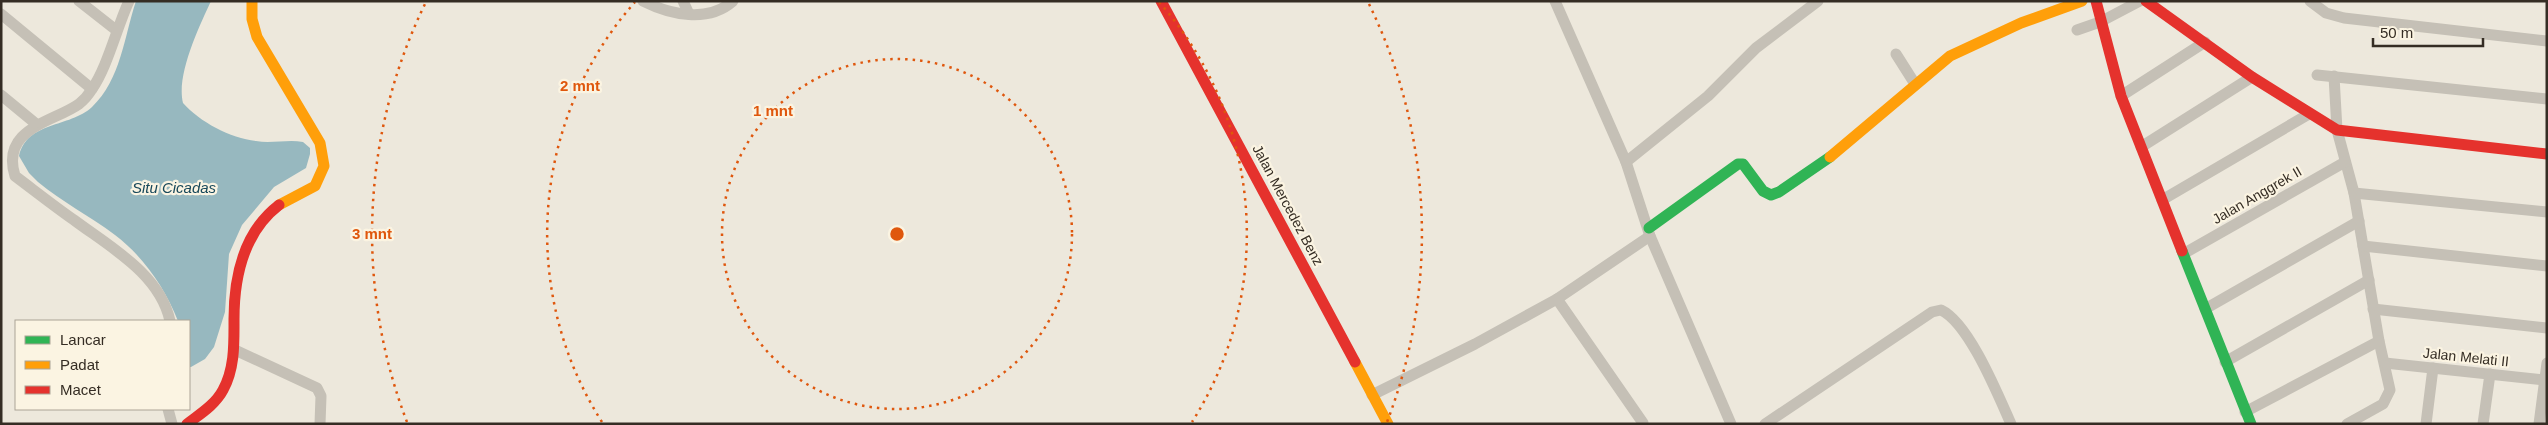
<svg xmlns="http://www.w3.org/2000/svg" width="2548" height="425" font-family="Helvetica,sans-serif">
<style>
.water{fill:#97b8bf}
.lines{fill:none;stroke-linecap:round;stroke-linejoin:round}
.street{stroke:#c5c0b6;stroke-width:11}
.fast{stroke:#30b455;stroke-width:11}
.slow{stroke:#ff9f0a;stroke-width:11}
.jam{stroke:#e5322d;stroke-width:11}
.ring{fill:none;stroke:#df570d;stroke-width:2.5;stroke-dasharray:2.5 5}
.labels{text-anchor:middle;stroke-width:4.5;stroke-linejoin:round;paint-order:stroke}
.street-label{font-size:14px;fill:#352d24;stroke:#fbf4e2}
.water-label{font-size:15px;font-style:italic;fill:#17485a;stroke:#fbf4e2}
.centre{fill:#df570d;stroke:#fbf4e2;stroke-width:2.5}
.ring-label{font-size:15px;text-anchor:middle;font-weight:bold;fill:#df570d;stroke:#fbf4e2;stroke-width:4.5;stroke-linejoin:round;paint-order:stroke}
</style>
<rect width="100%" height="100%" fill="#ede8dc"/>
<path class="water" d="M136 1H211C199 27 176 75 183 103 200 122 230 138 256 141 271 144 288 139 303 142L310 148V154L306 168 274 187 242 225 229 254 225 312 214 347 205 359 191 367H189V321H178C165 288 143 256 115 235 90 216 62 202 38 182L29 173 19 156C27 121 69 128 92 107 121 79 124 37 136 1Z"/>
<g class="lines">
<g class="street">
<path d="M79 1 116 30"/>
<path d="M129 1C117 27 107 68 92 89 89 94 84 100 79 104 54 122 0 128 15 176 35 191 54 206 74 220 110 247 160 274 170 321"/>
<path d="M643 1C671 15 708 23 733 1"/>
<path d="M683 1 689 14"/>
<path d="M1555 1 1626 162 1650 236 1731 424"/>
<path d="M2310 1 2326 13 2344 18 2547 41"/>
<path d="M1 14 92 89"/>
<path d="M2077 30 2100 22 2140 1"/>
<path d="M1896 54 1915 84"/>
<path d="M2317 75 2547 99"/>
<path d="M2334 76 2337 130 2354 193 2379 341 2390 390 2383 404 2347 424"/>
<path d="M1 95 35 123"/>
<path d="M2121 96 2205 42"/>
<path d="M2141 147 2252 77"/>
<path d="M1626 162 1708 96 1756 48 1818 1"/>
<path d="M2354 193 2547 212"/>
<path d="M2162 200 2309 114"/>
<path d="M2363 246 2547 266"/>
<path d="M2183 254 2345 162"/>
<path d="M1557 299 1643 423"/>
<path d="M2205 309 2359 221"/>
<path d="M2373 309 2547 328"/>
<path d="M235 350 317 388 321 396 320 424"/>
<path d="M2225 362 2369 280"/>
<path d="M2385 363 2545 380"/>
<path d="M1372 395 1475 344 1557 299 1650 236"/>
<path d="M168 409 172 424"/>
<path d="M2245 412 2379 341"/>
<path d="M1765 424 1932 312 1941 310C1969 323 1998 395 2011 424"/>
<path d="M2426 424 2433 368"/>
<path d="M2483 424 2490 374"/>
<path d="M2539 424 2547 363"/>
</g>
<g class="fast">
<path d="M1649 228 1738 164H1743L1763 191 1771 195 1779 192 1830 157"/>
<path d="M2182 251 2251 424"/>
</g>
<g class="slow">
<path d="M252 1V19L257 37 320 143 324 166 315 186 279 205"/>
<path d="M1830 157 1950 56 2021 23 2082 1"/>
<path d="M1355 362 1388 424"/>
</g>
<g class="jam">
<path d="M1161 1 1355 362"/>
<path d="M2096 1 2121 96 2182 251"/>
<path d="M2146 1 2252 77 2337 130 2547 154"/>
<path d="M187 424C200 414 215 405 223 390 235 368 234 343 234 319 234 276 244 232 279 205"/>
</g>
</g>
<g class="ring">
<circle cx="897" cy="234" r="175"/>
<path d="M602 422A350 350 0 0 1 635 2M1159 2A350 350 0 0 1 1192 422"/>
<path d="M407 422A525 525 0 0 1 425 4M1369 4A525 525 0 0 1 1387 422"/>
</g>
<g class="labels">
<g class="street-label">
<text transform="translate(2257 195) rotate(-30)" y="5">Jalan Anggrek II</text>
<text transform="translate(1288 205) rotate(62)" y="5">Jalan Mercedez Benz</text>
<text transform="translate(2466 357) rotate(6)" y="5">Jalan Melati II</text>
</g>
<g class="water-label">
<text x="174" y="193">Situ Cicadas</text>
</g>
</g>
<circle cx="897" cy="234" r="8" class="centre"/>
<g class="ring-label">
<text x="580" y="91">2 mnt</text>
<text x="773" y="116">1 mnt</text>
<text x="372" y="239">3 mnt</text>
</g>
<rect width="2548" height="425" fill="none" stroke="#352d24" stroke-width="5"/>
<rect x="15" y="320" width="175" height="90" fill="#fbf4e2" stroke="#aca496"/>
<rect x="25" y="336" width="25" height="8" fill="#30b455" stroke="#aca496"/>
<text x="60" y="345" font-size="15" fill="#352d24">Lancar</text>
<rect x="25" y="361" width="25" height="8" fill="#ff9f0a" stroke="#aca496"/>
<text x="60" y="370" font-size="15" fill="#352d24">Padat</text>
<rect x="25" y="386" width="25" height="8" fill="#e5322d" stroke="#aca496"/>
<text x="60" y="395" font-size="15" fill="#352d24">Macet</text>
<path d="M2373 38v8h110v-8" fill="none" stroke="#352d24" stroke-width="2.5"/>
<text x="2380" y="38" font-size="15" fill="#352d24" stroke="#fbf4e2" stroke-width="4" paint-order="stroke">50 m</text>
</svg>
